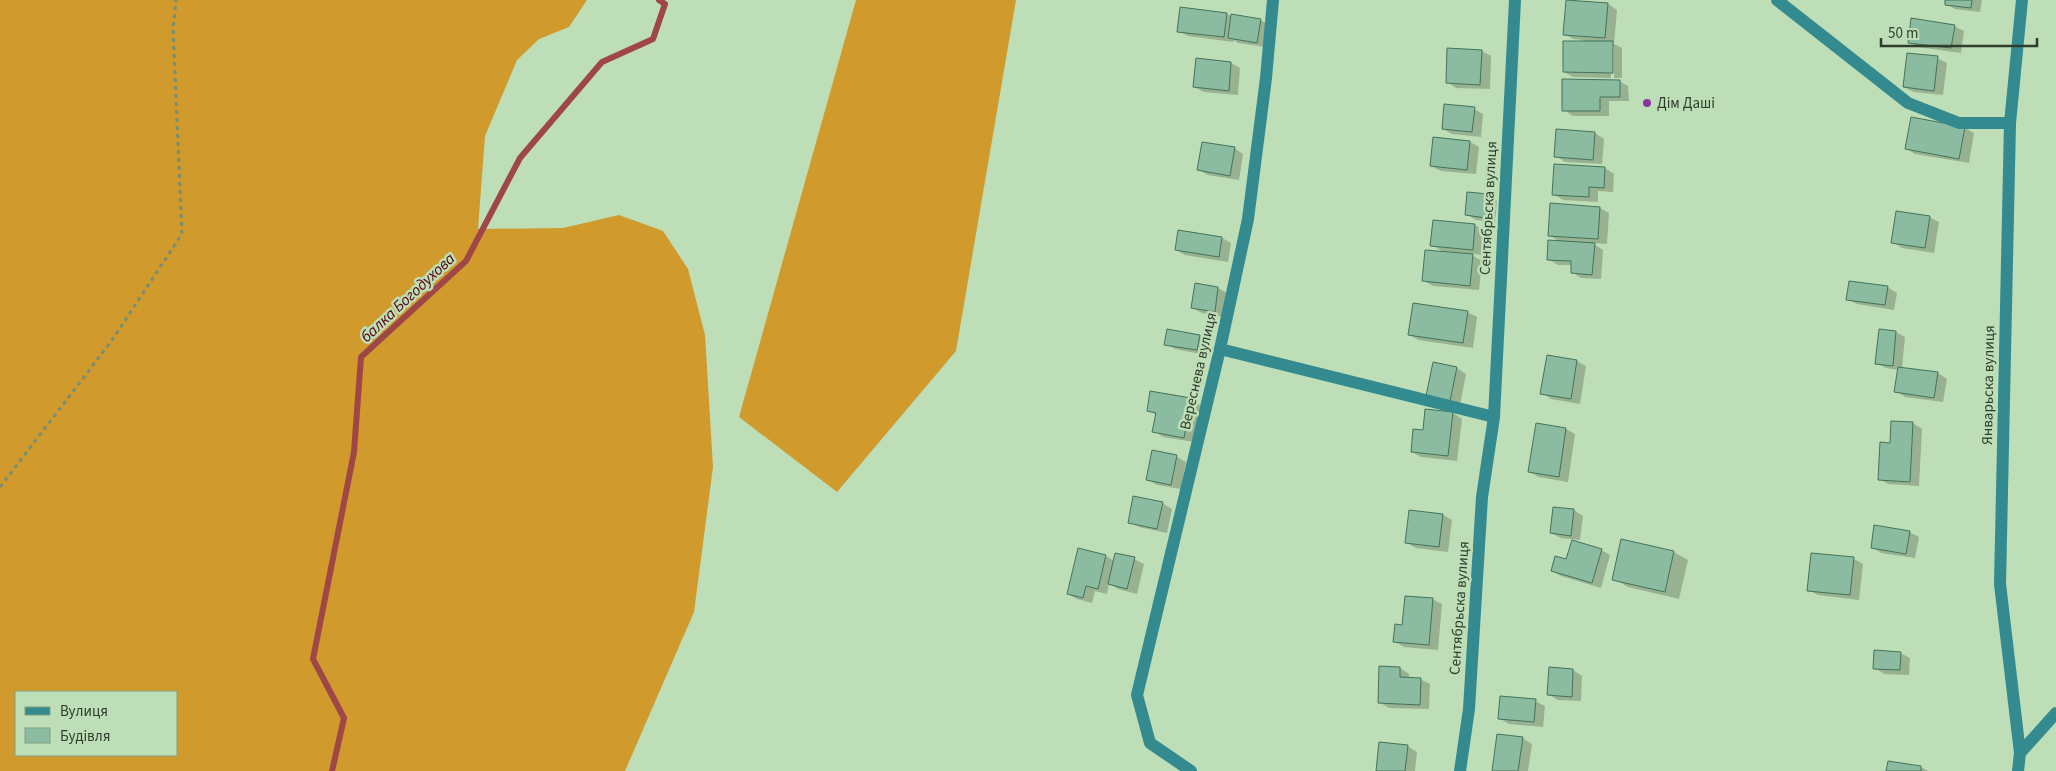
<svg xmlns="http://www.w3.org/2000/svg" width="2056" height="771" font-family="'Source Sans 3',sans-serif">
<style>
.forest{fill:#d09a2d;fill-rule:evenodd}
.shadow{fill:#0003}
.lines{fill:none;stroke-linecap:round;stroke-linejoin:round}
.stream{stroke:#9f4647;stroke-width:6}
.building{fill:#8bbca1;stroke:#44735a}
.path{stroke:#788f73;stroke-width:3;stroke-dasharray:4 4;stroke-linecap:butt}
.minor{stroke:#338a8f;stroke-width:12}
.poi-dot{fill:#8c339e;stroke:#bddeb6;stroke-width:2}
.labels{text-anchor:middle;stroke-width:5;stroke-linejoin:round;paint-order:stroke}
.poi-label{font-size:15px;fill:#303d2d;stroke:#bddeb6;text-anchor:start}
.street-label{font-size:15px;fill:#303d2d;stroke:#bddeb6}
.water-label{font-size:16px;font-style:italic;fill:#5b0112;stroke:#bddeb6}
</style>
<rect width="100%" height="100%" fill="#bddeb6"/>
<g class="forest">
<path d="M0 0H587L569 27 539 39 517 60 485 136 478 229 563 228 619 215 663 231 688 269 705 335 713 467 694 612 625 771H0ZM176 692V755H16V692Z"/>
<path d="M856 0H1016L956 351 837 492 739 417Z"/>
</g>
<g class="shadow">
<path d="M1946 0H1982L1980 12 1955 9 1946 4Z"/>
<path d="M1608 4 1617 10 1614 44 1622 48V78H1614V46H1612L1611 78 1573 77 1564 72 1583 40 1573 39 1564 34Z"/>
<path d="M1227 14 1232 17 1260 20 1269 25 1266 47 1238 43 1234 40 1233 42 1188 36 1179 31Z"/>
<path d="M1954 26 1964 31 1961 53 1918 47 1909 42Z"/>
<path d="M1482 51 1491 56 1490 89 1456 88 1447 82Z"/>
<path d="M1937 58 1947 63 1943 95 1914 92 1904 87Z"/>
<path d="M1231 63 1240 68 1238 95 1204 92 1194 87Z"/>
<path d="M1619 81 1628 86 1629 101H1609V116H1573L1564 110Z"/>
<path d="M1474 109 1483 114 1481 137 1452 134 1443 129Z"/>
<path d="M1965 128 1974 133 1969 163 1915 154 1906 148Z"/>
<path d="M1595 133 1604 139 1602 164 1565 162 1556 156Z"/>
<path d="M1470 142 1479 147 1476 174 1441 171 1431 166Z"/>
<path d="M1234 148 1243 154 1239 180 1208 175 1199 170Z"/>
<path d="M1605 168 1614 174 1613 192 1598 191V202L1563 200 1553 194Z"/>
<path d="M1487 196 1497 201 1495 222 1476 220 1466 214Z"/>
<path d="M1551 204 1600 208 1609 213 1607 244 1592 243 1603 250 1601 279 1581 278 1572 272V265H1558L1548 259 1560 242 1549 235Z"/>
<path d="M1929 217 1939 222 1934 253 1902 248 1893 242Z"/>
<path d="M1475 225 1484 231 1482 255 1468 253 1482 261 1479 290 1433 286 1424 281 1445 253 1432 245Z"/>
<path d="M1222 238 1231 243 1228 262 1185 255 1176 250Z"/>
<path d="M1196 285 1218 288 1227 293 1224 317 1202 313 1192 308Z"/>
<path d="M1887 287 1897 293 1894 310 1857 304 1848 299Z"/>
<path d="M1467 312 1477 317 1473 348 1419 340 1409 335Z"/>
<path d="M1896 332 1905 337 1902 368 1938 373 1947 379 1943 402 1905 397 1896 391 1899 370 1886 368 1876 363Z"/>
<path d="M1199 336 1208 341 1206 355 1175 349 1166 344Z"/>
<path d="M1548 356 1577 361 1586 366 1580 404 1551 399 1542 393Z"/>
<path d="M1434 363 1457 368 1466 374 1460 405 1428 395Z"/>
<path d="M1151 393 1191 400 1200 405 1194 442 1163 437 1154 431 1156 415 1148 410Z"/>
<path d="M1453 413 1462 419 1457 461 1421 457 1412 452 1424 431Z"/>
<path d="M1892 422 1913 423 1922 429 1919 486 1888 484 1879 479 1891 444Z"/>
<path d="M1537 424 1566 429 1575 434 1568 482 1539 477 1529 472Z"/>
<path d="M1177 457 1186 462 1181 489 1157 485 1147 479Z"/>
<path d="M1162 503 1172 509 1167 533 1139 527 1129 522Z"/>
<path d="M1574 510 1583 516 1580 540 1561 538 1551 533Z"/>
<path d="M1443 515 1452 520 1448 552 1416 548 1407 543Z"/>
<path d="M1909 532 1919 537 1915 558 1881 553 1872 547Z"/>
<path d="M1601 550 1610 555 1601 588 1561 576 1552 571 1567 561Z"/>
<path d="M1674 552 1688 560 1679 599 1628 587 1614 579Z"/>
<path d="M1106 556 1114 561 1134 559 1144 564 1137 594 1118 589 1109 584 1107 594 1095 591 1092 603 1077 599 1068 594Z"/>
<path d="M1854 559 1863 564 1859 600 1818 595 1809 590Z"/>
<path d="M1432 599 1442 604 1438 650 1404 647 1394 641Z"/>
<path d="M1900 653 1910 658 1909 675 1884 674 1875 668Z"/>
<path d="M1400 668 1409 674V678L1420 679 1430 684 1429 709 1389 708 1379 702Z"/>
<path d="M1573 670 1582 676 1581 701 1558 700 1548 694Z"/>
<path d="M1535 701 1545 706 1543 727 1509 724 1499 718Z"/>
<path d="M1522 738 1532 744 1528 771H1493Z"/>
<path d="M1407 746 1417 752 1415 771H1377Z"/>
<path d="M1889 762 1921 767 1928 771H1888Z"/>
</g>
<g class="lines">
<path class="stream" d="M332 771 344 718 313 659 354 452 361 357 466 261 520 158 602 62 653 39 665 4 659 0"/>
</g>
<g class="building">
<path d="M1566 0 1608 3 1605 38 1563 35Z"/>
<path d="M1945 0H1972L1971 8 1945 5Z"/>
<path d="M1180 7 1227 13 1224 37 1177 32Z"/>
<path d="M1231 14 1261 19 1257 43 1228 38Z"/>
<path d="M1911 18 1955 25 1951 48 1908 43Z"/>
<path d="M1563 41H1613V73L1563 72Z"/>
<path d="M1447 48 1482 50 1480 85 1446 83Z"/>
<path d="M1907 53 1938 56 1934 91 1903 87Z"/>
<path d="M1196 58 1231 62 1229 91 1193 87Z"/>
<path d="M1562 79 1620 80V97H1600V111H1562Z"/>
<path d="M1444 104 1475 107 1472 132 1442 129Z"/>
<path d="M1911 117 1965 127 1959 159 1905 149Z"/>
<path d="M1556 129 1595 132 1593 160 1554 157Z"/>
<path d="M1433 137 1470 141 1467 170 1430 166Z"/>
<path d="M1202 142 1235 147 1230 176 1197 170Z"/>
<path d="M1554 164 1605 167 1604 188 1589 187V197L1552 195Z"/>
<path d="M1467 192 1488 194 1486 218 1465 215Z"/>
<path d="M1550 203 1600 207 1598 239 1548 236Z"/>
<path d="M1896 211 1930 216 1925 248 1891 243Z"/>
<path d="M1433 220 1475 224 1473 250 1430 246Z"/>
<path d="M1178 230 1222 237 1219 257 1175 250Z"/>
<path d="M1548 240 1595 243 1592 275 1571 273V261L1547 260Z"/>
<path d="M1425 250 1473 254 1470 286 1422 281Z"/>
<path d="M1849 281 1888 286 1885 305 1846 300Z"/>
<path d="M1195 283 1218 287 1215 312 1191 308Z"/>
<path d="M1413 303 1468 311 1463 343 1408 335Z"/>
<path d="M1167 329 1200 335 1197 350 1164 345Z"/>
<path d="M1879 329 1896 331 1893 366 1875 364Z"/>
<path d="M1547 355 1577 360 1571 399 1540 394Z"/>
<path d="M1433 362 1457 367 1450 401 1426 396Z"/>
<path d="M1898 367 1938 372 1934 398 1894 392Z"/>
<path d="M1150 391 1191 398 1184 438 1152 432 1156 413 1147 411Z"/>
<path d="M1425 409 1453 412 1448 456 1411 452 1413 429 1423 430Z"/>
<path d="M1891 421 1913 422 1910 482 1878 480 1880 442 1890 443Z"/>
<path d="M1536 423 1566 428 1559 477 1528 472Z"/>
<path d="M1152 450 1177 455 1171 485 1146 480Z"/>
<path d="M1133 496 1163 502 1157 529 1128 523Z"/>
<path d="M1553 507 1574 509 1571 536 1550 533Z"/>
<path d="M1409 510 1443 514 1439 547 1405 543Z"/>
<path d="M1874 525 1910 531 1906 554 1871 548Z"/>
<path d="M1621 539 1674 551 1665 592 1612 580Z"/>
<path d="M1572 540 1602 549 1592 583 1551 571 1555 556 1566 559Z"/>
<path d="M1078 548 1106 555 1098 589 1086 586 1083 598 1067 594Z"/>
<path d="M1115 553 1135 557 1127 589 1108 584Z"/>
<path d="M1811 553 1854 557 1850 595 1807 591Z"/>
<path d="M1405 596 1433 598 1429 645 1393 642 1395 624 1402 625Z"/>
<path d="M1874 650 1901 652 1900 670 1873 669Z"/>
<path d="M1379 666 1400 667V677L1421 678 1420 705 1378 703Z"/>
<path d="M1549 667 1573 669 1572 697 1547 695Z"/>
<path d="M1500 696 1536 699 1534 722 1498 719Z"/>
<path d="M1497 734 1523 737 1518 771H1492Z"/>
<path d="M1379 742 1408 745 1405 771H1376Z"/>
<path d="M1888 761 1921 766V771H1886Z"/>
</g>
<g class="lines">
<path class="path" d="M0 487 110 343 182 234 173 29 176 0"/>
<g class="minor">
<path d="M1777 0 1908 103 1959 123H2010"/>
<path d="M1220 349 1494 417"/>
<path d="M2020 753 2056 713"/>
<path d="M1191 771 1150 743 1137 695 1220 349 1248 219 1266 78 1273 0"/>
<path d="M1460 771 1469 709 1482 497 1494 417 1515 0"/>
<path d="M2018 771 2020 753 2000 584 2010 123 2022 0"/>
</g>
</g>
<circle class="poi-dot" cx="1647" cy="103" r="5"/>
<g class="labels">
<g class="poi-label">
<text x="1657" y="108">Дім Даші</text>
</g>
<g class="street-label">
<text transform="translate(1488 208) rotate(-87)" y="5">Сентябрьска вулиця</text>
<text transform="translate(1198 371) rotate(-77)" y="5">Вереснева вулиця</text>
<text transform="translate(1988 385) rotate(-89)" y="5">Январьска вулиця</text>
<text transform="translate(1459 608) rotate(-86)" y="5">Сентябрьска вулиця</text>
</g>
<g class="water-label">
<text transform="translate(407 297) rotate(-43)" y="6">балка Богодухова</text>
</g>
</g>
<rect x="15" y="691" width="162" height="65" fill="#bddeb6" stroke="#859e7f"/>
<rect x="25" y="707" width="25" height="8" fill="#338a8f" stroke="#859e7f"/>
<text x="60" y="716" font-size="15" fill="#303d2d">Вулиця</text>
<rect x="25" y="728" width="25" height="15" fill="#8bbca1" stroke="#859e7f"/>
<text x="60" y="741" font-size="15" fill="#303d2d">Будівля</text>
<path d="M1881 38v8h156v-8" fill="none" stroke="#303d2d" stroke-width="2.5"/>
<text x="1888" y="38" font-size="15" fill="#303d2d" stroke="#bddeb6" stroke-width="4" paint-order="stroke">50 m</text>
</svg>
